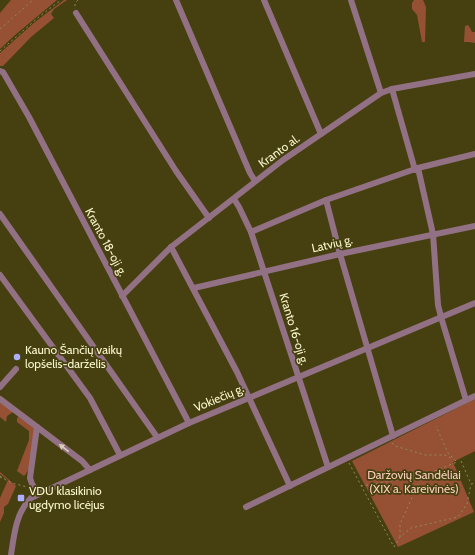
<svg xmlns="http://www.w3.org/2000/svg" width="475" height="555" font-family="Cabin,sans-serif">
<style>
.green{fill:#965135}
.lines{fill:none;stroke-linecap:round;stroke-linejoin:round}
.path{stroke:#8f8a5d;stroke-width:1;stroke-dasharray:2 3;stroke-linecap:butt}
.street{stroke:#937185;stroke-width:6}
.oneway{fill:#dccfb7}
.poi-dot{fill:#adaffb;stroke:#464011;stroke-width:1.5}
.labels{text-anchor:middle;stroke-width:3.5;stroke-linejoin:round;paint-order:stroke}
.street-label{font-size:12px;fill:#fbf7cd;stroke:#464011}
.poi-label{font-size:12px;fill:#fbf7cd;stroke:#464011;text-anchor:start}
.park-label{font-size:12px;fill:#fbcebc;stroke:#464011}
</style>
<rect width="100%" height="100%" fill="#464011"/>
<g class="green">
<path d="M11 0H57L15 35 0 49V13Z"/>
<path d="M64 0H67L54 9 51 14 54 18 31 37 3 66H0V53L35 22Z"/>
<path d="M414 0H423L426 7 425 42H422L417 15 412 9V3Z"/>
<path d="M468 25 470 28 472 32H475V43L469 42H464L465 26Z"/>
<path d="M475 399V451L453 462 474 512 398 547 352 461Z"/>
<path d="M0 403 4 404 13 412 7 416 6 422 0 417Z"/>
<path d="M19 417 34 428C35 438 33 469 24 476L17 471 29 440V431L17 422V418Z"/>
<path d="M0 472 16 486 8 504 4 507V513L0 522V498L8 480 0 474Z"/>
</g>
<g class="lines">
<g class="path">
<path d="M75 6V3L78 0"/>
<path d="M0 29 33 0"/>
<path d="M0 51 40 16 61 0"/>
<path d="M392 443 395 446 425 455H445L453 459"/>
<path d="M461 461 471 484 475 483"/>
<path d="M349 463 394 547"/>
<path d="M0 476 5 479"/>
<path d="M0 477 12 483 27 487"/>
<path d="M361 486 421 476"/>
<path d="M400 537V524L422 476 457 462 448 453 436 426"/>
<path d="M394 547 400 537 411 528 458 517 467 504 471 484"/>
</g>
<g class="street">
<path d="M176 0 250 173 255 181"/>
<path d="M264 0 321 134"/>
<path d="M351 0 381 93"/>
<path d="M76 13 176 171 209 218"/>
<path d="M0 71 3 72 29 117 189 423"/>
<path d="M392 89 415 170"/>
<path d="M418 168 433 234 438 305 441 317 466 400"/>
<path d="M234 199 239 207 251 232 328 467"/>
<path d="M326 200 340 254 393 436"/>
<path d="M0 214 157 437"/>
<path d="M251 232 326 200 418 168 475 154"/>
<path d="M171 247 237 372 290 486"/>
<path d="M0 275 90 398 120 455"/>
<path d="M194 288 340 254 475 226"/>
<path d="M122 296 171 247 283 160 381 93 392 89 475 74"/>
<path d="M0 387 16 369"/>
<path d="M0 399 82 461 90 470"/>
<path d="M37 427 30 478 32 484 39 494"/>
<path d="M246 507 475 396"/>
<path d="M11 555C14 535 16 512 31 498L189 423 475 303"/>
</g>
</g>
<defs><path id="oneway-solid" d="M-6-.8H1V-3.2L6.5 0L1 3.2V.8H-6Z"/></defs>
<use class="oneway" href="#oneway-solid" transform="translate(64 448) rotate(-143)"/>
<g class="poi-dot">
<circle cx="17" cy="357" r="4"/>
<rect x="17" y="494" width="8" height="8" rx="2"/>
</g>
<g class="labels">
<g class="street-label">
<text transform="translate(279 151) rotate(-36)" y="4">Kranto al.</text>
<text transform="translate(106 242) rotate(62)" y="4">Kranto 18-oji g.</text>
<text transform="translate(332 244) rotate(-13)" y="4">Latvių g.</text>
<text transform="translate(294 329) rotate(73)" y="4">Kranto 16-oji g.</text>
<text transform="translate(219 398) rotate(-23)" y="4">Vokiečių g.</text>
</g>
<g class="poi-label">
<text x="25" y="354">Kauno Šančių vaikų<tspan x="25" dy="14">lopšelis-darželis</tspan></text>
<text x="29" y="495">VDU klasikinio<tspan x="29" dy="14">ugdymo licėjus</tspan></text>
</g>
<g class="park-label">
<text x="414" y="479">Daržovių Sandėliai<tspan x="414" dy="14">(XIX a. Kareivinės)</tspan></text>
</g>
</g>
</svg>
